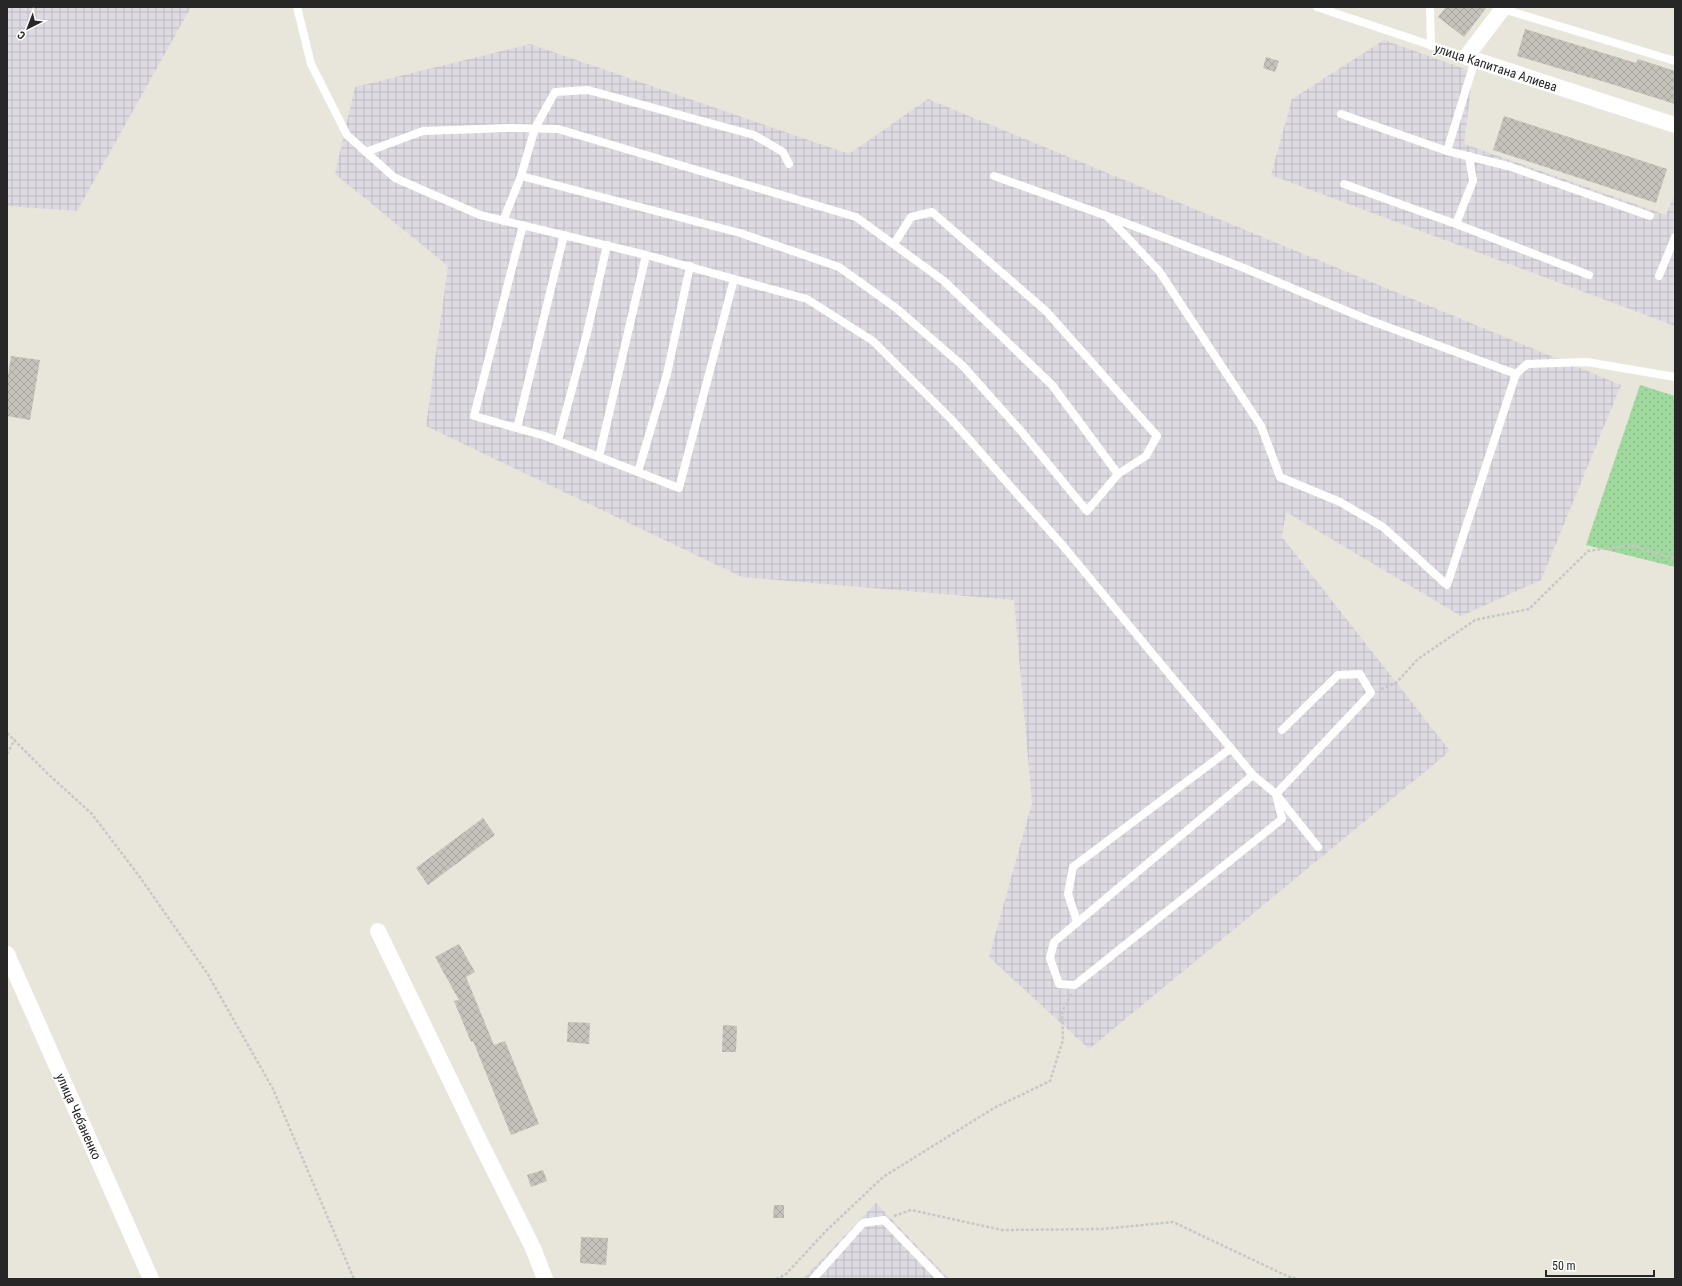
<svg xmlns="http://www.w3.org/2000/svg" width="1682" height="1286" font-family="'Roboto Condensed',sans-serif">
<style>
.industrial{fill:url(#industrial-grid)}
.grass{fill:url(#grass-dots)}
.building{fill:url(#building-cross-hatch)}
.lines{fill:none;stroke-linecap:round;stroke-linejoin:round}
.path{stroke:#c7c7c7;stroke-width:2.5;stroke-dasharray:3 2;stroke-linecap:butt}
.lane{stroke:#fff;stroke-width:8}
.street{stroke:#fff;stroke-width:16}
.labels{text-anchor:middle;stroke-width:3;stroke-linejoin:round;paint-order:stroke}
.street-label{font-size:13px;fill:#272727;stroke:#fff}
</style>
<defs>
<pattern id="industrial-grid" width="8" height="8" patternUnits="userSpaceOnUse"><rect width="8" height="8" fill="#dedae1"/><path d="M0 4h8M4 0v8" fill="none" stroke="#bebbc1"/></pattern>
<pattern id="grass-dots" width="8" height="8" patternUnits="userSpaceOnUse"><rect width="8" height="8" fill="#a0d99d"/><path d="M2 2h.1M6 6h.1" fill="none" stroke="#8aba87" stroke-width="1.8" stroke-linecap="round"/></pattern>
<pattern id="building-cross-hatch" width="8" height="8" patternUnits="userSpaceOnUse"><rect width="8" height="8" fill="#c4c2ba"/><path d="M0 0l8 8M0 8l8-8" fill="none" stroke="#a8a7a0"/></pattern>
</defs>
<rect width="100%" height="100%" fill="#e8e6da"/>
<g class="industrial">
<path d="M7 7H191L77 211 7 206Z"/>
<path d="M1384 40 1473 72 1464 144 1666 215 1675 193V326L1271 175 1292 99Z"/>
<path d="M530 44 849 154 928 99 1621 385 1541 580 1461 616 1286 512 1282 537 1450 751 1089 1049 989 957 1032 803 1014 600 742 577 426 426 448 266 335 174 355 87Z"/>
<path d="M876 1203 949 1279H803Z"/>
</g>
<path class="grass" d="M1640 385 1675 396V567L1586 545Z"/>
<g class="building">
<path d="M1446 7H1487L1464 37 1438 17Z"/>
<path d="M1525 29 1636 63 1638 59 1675 71V104L1608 83 1517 56Z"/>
<path d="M1266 57 1279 61 1275 72 1263 68Z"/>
<path d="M1504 116 1667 169 1656 203 1493 150Z"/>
<path d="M11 356 40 360 30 420 7 416V382Z"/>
<path d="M483 818 495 835 428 885 416 868Z"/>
<path d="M459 944 475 972 466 977 494 1045 505 1041 539 1124 511 1135 473 1041 471 1042 454 1001 459 1000 435 957Z"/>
<path d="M568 1022 590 1023 589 1044 567 1042Z"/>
<path d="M723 1025 737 1026 736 1052H722Z"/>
<path d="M543 1170 547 1181 531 1187 527 1175Z"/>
<path d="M774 1205H784V1218H773Z"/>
<path d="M581 1237 608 1238 606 1265 580 1263Z"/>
</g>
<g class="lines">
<g class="path">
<path d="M1381 689 1396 683 1418 659 1475 620 1529 609 1588 551 1631 545 1675 559"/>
<path d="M7 733 48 774 92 814 139 876 207 973 273 1089 354 1279"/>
<path d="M7 754 15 739"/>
<path d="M894 1216 911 1210 1002 1230 1102 1229 1173 1222 1287 1276 1297 1279"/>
<path d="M776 1279 786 1274 825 1232 883 1177 994 1108 1050 1081 1063 1040 1062 1012 1071 994"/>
</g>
<g class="lane">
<path d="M297 7 311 64 347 135 395 178 480 215 646 255 807 299 873 341 951 419 1064 547 1253 775 1276 794 1318 847"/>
<path d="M1317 7 1466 57"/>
<path d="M1430 7 1431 46"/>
<path d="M1503 9 1675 61"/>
<path d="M1341 114 1447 151 1508 166 1650 216"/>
<path d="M1447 151 1475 60"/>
<path d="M366 152 423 131 509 128 558 129 856 217 944 281 1052 385 1118 474 1146 456 1157 436 1046 311 932 212 911 217 894 244"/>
<path d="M521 176 740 233 839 267 896 308 963 366 1021 431 1087 511 1118 474"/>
<path d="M994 176 1107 216 1239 266 1366 319 1516 374 1527 364 1587 362 1675 377"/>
<path d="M1344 184 1456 224 1589 275"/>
<path d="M1107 216 1159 271 1261 426 1280 477 1340 502 1383 527 1447 585 1516 374"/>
<path d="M503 221 521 176 535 128 555 92 588 90 754 135 783 152 789 164"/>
<path d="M1456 224 1473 181 1469 156"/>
<path d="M523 225 474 416 545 436 679 488 734 279"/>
<path d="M1659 276 1675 237"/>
<path d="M517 428 564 235"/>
<path d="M558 441 587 333 607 245"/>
<path d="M599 457 646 255"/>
<path d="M638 472 667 374 690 266"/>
<path d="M1253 775 1054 942 1050 958 1059 984 1075 985 1282 819 1276 794 1371 693 1360 674 1338 675 1282 730"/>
<path d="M1077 922 1068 894 1073 867 1230 749"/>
<path d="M813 1279 863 1223 884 1220 941 1279"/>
</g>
<g class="street">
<path d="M1504 7 1466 57 1675 125"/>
<path d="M378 931 480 1142 533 1248 545 1279"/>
<path d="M7 954 151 1279"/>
</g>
</g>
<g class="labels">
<g class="street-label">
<text transform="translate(1496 67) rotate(18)" y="5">улица Капитана Алиева</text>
<text transform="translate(79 1116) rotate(66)" y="5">улица Чебаненко</text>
</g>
</g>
<rect width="1682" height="1286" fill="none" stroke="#272727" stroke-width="16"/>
<g transform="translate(28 28) rotate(222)" stroke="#ffffff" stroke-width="3" paint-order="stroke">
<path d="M0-3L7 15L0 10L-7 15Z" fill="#272727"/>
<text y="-6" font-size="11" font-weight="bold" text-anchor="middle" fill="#272727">С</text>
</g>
<path d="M1546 1270v6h108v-6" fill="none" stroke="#272727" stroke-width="2"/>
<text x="1552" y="1270" font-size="12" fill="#272727" stroke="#ffffff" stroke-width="3" paint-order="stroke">50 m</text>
</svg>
